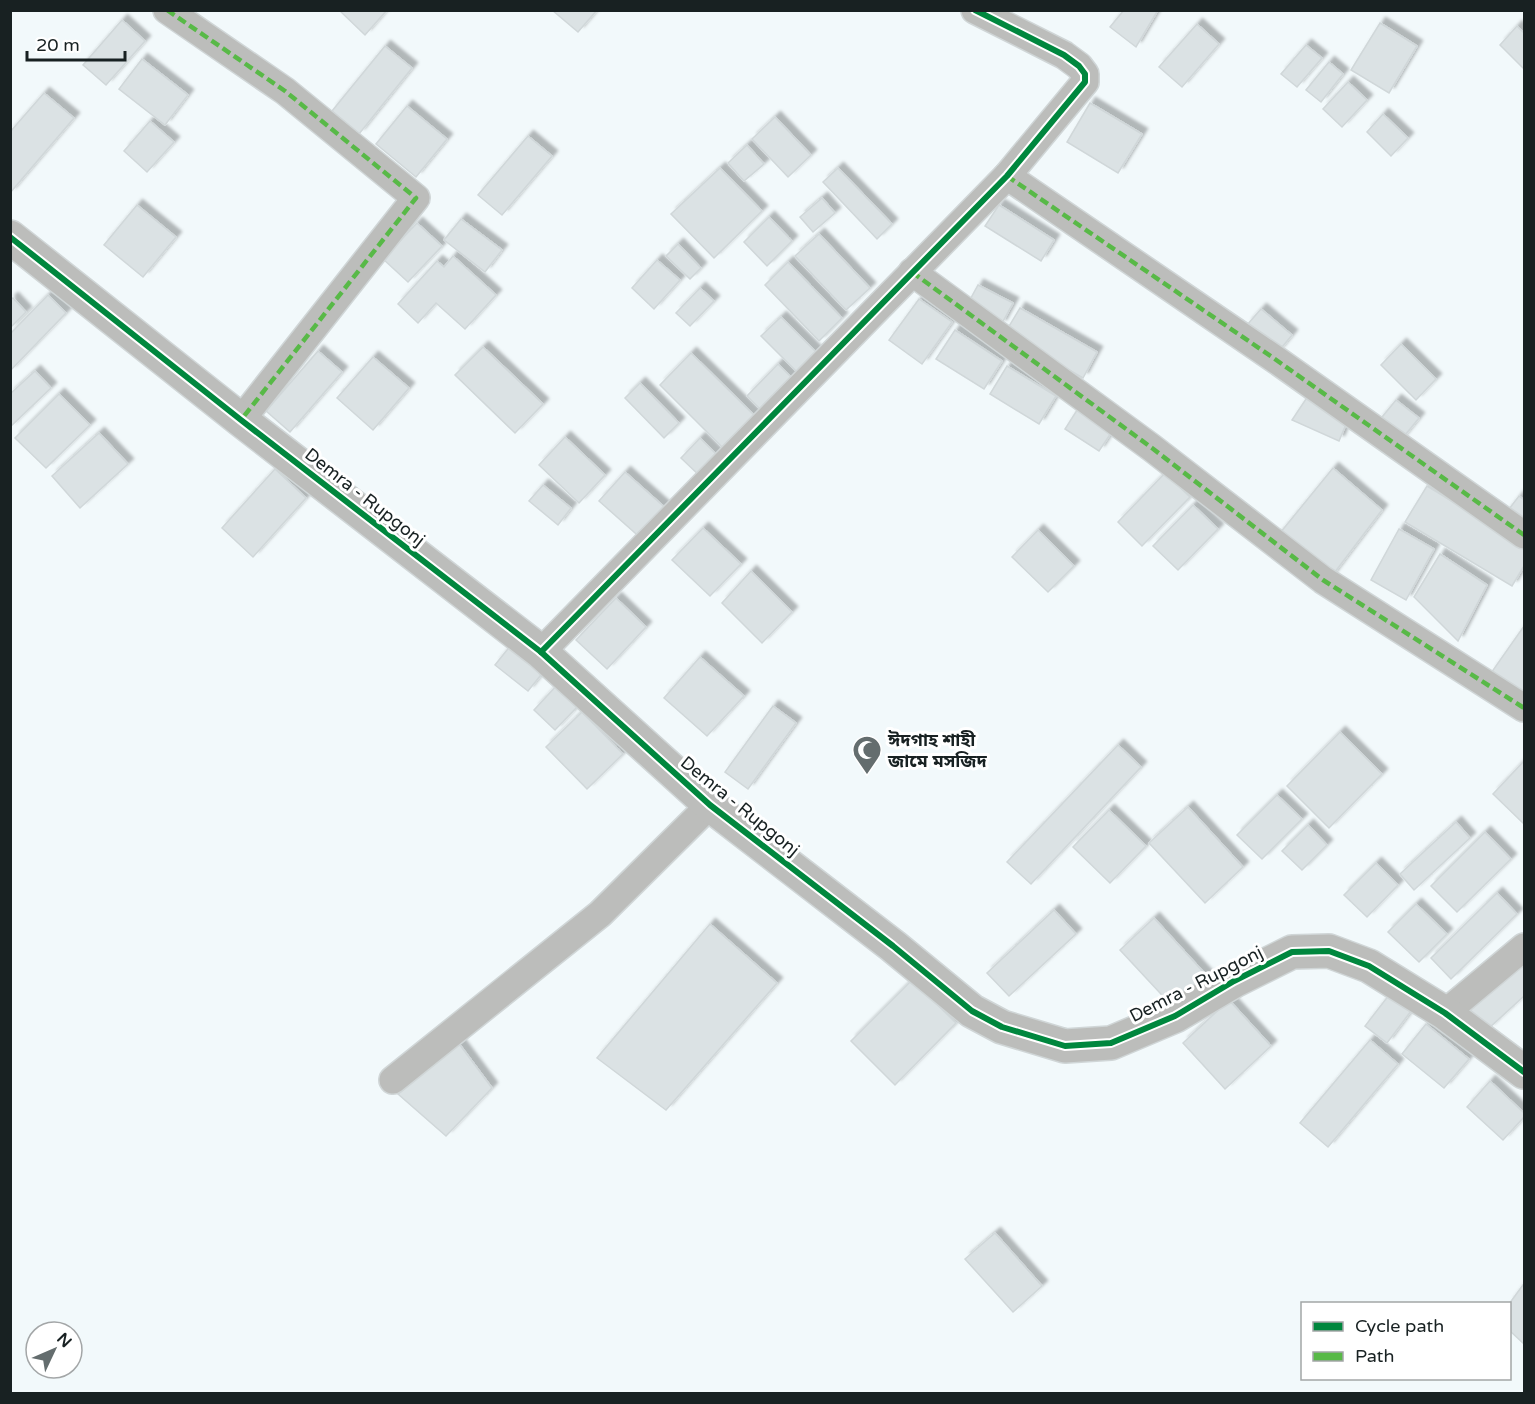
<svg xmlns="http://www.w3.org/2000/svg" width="1535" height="1404" font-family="'Varela Round','Noto Sans Bengali',sans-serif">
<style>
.building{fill:#dbe2e4;stroke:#d0d7d9;stroke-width:1.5;filter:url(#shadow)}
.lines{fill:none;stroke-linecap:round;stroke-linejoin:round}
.minor-casing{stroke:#d0d6d7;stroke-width:30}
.tertiary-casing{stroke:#d0d6d7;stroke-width:36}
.minor{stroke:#bcbdbb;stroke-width:27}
.tertiary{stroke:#bcbdbb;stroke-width:33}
.quiet{stroke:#58b947;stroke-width:4.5;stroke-dasharray:9 4.5;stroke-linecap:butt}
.cycleway-casing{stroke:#fff;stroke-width:10}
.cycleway{stroke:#00873e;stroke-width:6}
.labels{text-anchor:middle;stroke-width:6;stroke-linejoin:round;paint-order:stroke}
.street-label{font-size:18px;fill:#182122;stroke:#fff}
.poi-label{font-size:18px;font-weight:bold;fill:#182122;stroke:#fff;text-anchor:start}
</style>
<defs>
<filter id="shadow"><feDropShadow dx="5.5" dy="-5.5" stdDeviation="1.5" flood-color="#0004"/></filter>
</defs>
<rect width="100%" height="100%" fill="#f2f9fb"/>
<g class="building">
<path d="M339 10H387L365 35Z"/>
<path d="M552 10H597L578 32Z"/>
<path d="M1124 10H1158L1136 47 1110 27Z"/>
<path d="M122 20 145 41 106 85 83 65Z"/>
<path d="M1380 23 1417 46 1389 93 1351 70Z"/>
<path d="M1197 24 1219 44 1182 87 1159 67Z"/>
<path d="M1517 26 1524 33V69L1500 45Z"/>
<path d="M1306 45 1322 58 1297 87 1281 74Z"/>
<path d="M385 46 412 68 359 134 332 111Z"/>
<path d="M142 59 188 95 165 125 119 89Z"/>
<path d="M1329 62 1343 74 1321 102 1306 90Z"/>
<path d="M1348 82 1367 100 1342 127 1323 109Z"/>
<path d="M44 93 74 118 10 193V132Z"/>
<path d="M1090 103 1142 134 1118 173 1067 142Z"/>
<path d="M407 106 447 139 416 177 376 144Z"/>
<path d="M1383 114 1408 138 1391 156 1367 132Z"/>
<path d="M775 117 811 155 788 177 752 139Z"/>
<path d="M150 121 174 142 147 172 124 151Z"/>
<path d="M528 136 552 156 502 215 478 195Z"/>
<path d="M747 145 764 164 744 181 728 163Z"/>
<path d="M720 168 762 211 714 258 671 214Z"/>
<path d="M838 168 892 224 877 239 823 182Z"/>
<path d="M822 198 835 213 813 232 800 217Z"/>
<path d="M137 205 176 237 143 277 104 245Z"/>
<path d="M999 205 1054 240 1041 261 985 226Z"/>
<path d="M769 217 792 241 767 266 744 242Z"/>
<path d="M461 219 502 250 485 272 444 240Z"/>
<path d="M417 223 442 246 408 282 383 259Z"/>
<path d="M819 234 870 288 846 310 795 256Z"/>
<path d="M678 244 701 268 690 279 666 256Z"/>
<path d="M453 256 496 295 465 329 436 303 418 323 398 304 437 261 444 267Z"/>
<path d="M657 260 680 280 654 309 632 288Z"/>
<path d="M788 262 842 318 819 341 765 285Z"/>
<path d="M978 285 1013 303 1001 325 966 307Z"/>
<path d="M700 288 714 301 690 326 676 313Z"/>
<path d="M48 295 66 313 10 371V334Z"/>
<path d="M13 298 26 312 10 328V300Z"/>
<path d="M919 299 952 322 922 364 889 340Z"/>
<path d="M1020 308 1097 352 1083 378 1005 333Z"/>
<path d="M1261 309 1292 335 1278 352 1247 325Z"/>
<path d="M781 317 818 354 798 373 761 336Z"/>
<path d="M955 330 1002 361 984 389 936 359Z"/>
<path d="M1401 344 1436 379 1416 400 1381 365Z"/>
<path d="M483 347 543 404 515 433 455 375Z"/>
<path d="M318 351 342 372 290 432 266 411Z"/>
<path d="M691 353 760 421 728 453 660 385Z"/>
<path d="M373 357 409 388 373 430 337 398Z"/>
<path d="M778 364 797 383 766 415 747 396Z"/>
<path d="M1007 366 1056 396 1039 424 990 394Z"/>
<path d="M35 371 51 388 10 427V394Z"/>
<path d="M640 383 679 423 664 438 625 398Z"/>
<path d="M1312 390 1349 417 1339 441 1292 420Z"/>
<path d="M59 394 90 425 46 468 15 438Z"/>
<path d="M1396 400 1419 418 1401 440 1378 422Z"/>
<path d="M1079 407 1113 430 1099 451 1065 429Z"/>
<path d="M99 433 128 464 80 508 52 476Z"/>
<path d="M565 437 605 475 579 503 539 465Z"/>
<path d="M700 438 722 460 703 479 681 458Z"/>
<path d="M1333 468 1382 510 1319 593 1267 549Z"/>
<path d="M275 469 306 498 253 557 222 528Z"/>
<path d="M625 472 670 512 644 541 599 501Z"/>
<path d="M1165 473 1190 497 1142 546 1118 522Z"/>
<path d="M543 485 571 508 558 525 529 501Z"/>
<path d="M1427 486 1524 545V566L1512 586 1405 522Z"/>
<path d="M1519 496 1524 500V528L1506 513Z"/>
<path d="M1193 505 1218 529 1178 570 1153 546Z"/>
<path d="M703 528 741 564 710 596 672 560Z"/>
<path d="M1399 529 1434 549 1406 600 1371 580Z"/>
<path d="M1038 530 1074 566 1048 592 1012 557Z"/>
<path d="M1440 554 1487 585 1458 641 1414 597Z"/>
<path d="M751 571 792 612 762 643 722 603Z"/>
<path d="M616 598 646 627 607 669 576 640Z"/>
<path d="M1524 626V697L1491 673Z"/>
<path d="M511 645 544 671 528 691 495 665Z"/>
<path d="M700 657 744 696 707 736 664 698Z"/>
<path d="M558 684 579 705 555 730 534 710Z"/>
<path d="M773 706 796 723 748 789 725 772Z"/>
<path d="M582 712 623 754 587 789 546 747Z"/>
<path d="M1340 732 1382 774 1329 828 1287 786Z"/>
<path d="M1118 745 1141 767 1031 884 1007 862Z"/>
<path d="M1524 761V824L1493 794Z"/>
<path d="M1277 795 1302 819 1262 859 1237 835Z"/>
<path d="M1188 807 1243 867 1205 903 1149 843Z"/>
<path d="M1109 810 1146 846 1110 883 1073 847Z"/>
<path d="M1456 822 1470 838 1414 890 1400 874Z"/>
<path d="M1308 825 1327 845 1302 870 1282 851Z"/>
<path d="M1485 832 1511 859 1457 912 1431 886Z"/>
<path d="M1376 863 1398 885 1367 917 1344 895Z"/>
<path d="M1497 893 1517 914 1451 979 1431 958Z"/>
<path d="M1416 904 1447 934 1419 962 1388 932Z"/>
<path d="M1054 910 1076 934 1009 996 987 973Z"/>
<path d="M1154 918 1207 976 1173 1007 1120 950Z"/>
<path d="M710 924 777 983 666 1110 597 1058Z"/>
<path d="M1524 943V996L1488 1029 1462 1001Z"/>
<path d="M912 980 956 1023 895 1085 851 1041Z"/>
<path d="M1389 995 1411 1011 1387 1043 1365 1026Z"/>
<path d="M1229 1000 1271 1046 1225 1089 1183 1043Z"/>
<path d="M1426 1024 1469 1059 1444 1088 1402 1054Z"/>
<path d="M1370 1040 1398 1064 1328 1147 1300 1123Z"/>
<path d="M457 1041 492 1088 446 1136 398 1094Z"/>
<path d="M1490 1081 1524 1113V1117L1503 1140 1467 1107Z"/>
<path d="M995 1233 1042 1286 1013 1312 965 1259Z"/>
<path d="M1523 1285 1524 1286V1344L1510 1331 1509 1304Z"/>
</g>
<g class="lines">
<g class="minor-casing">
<g id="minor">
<path d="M167 10 285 91 416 198 241 420"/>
<path d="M1007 176 1272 357 1524 535"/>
<path d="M912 272 1152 448 1323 580 1524 708"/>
<path d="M541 652 1007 176 1085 82V74L1079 66 1064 55 975 10"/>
<path d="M1445 1013 1524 947"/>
<path d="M393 1080 600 914 710 805"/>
</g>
</g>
<g class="tertiary-casing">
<path id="tertiary" d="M10 237 241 420 541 652 710 805 893 946 972 1011 1002 1027 1065 1046 1111 1043 1175 1016 1234 981 1292 952 1329 951 1369 966 1445 1013 1524 1072"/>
</g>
<use href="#minor" class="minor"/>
<use href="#tertiary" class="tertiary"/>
<g class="quiet">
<path d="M167 10 285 91 416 198 241 420"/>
<path d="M1007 176 1272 357 1524 535"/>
<path d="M912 272 1152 448 1323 580 1524 708"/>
</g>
<g class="cycleway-casing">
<g id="cycleway">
<path d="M10 237 241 420 541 652 710 805 893 946 972 1011 1002 1027 1065 1046 1111 1043 1175 1016 1234 981 1292 952 1329 951 1369 966 1445 1013 1524 1072"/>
<path d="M541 652 1007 176 1085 82V74L1079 66 1064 55 975 10"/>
</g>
</g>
<use href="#cycleway" class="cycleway"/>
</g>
<defs>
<g id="mosque-pin" transform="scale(1.5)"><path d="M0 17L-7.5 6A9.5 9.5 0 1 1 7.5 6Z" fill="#646d6e" stroke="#fff"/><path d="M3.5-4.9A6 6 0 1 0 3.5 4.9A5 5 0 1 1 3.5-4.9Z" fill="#fff"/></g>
</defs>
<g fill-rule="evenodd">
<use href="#mosque-pin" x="867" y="750"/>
</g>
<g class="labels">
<g class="street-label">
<text transform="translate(365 497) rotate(38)" y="6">Demra - Rupgonj</text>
<text transform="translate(740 806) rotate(39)" y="6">Demra - Rupgonj</text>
<text transform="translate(1196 984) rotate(-27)" y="6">Demra - Rupgonj</text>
</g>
<g class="poi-label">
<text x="888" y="746">ঈদগাহ শাহী<tspan x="888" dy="21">জামে মসজিদ</tspan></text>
</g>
</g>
<rect width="1535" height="1404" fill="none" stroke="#182122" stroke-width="24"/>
<rect x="1301" y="1302" width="210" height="78" fill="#ffffff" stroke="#a3a6a7" stroke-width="1.5"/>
<rect x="1313" y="1322" width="30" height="9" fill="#00873e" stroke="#a3a6a7" stroke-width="1.5"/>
<text x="1355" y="1332" font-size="18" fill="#182122">Cycle path</text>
<rect x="1313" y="1352" width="30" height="9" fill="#58b947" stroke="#a3a6a7" stroke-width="1.5"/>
<text x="1355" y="1362" font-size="18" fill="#182122">Path</text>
<g transform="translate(54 1350) rotate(46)"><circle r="28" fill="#ffffff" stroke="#a3a6a7" stroke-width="1.5"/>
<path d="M0-4.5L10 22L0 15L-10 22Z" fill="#646d6e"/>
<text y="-9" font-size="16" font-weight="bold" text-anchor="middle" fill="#182122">N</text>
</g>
<path d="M27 51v9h98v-9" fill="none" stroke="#182122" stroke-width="3"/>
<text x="36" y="51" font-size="18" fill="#182122" stroke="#ffffff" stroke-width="4.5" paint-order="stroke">20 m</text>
</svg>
